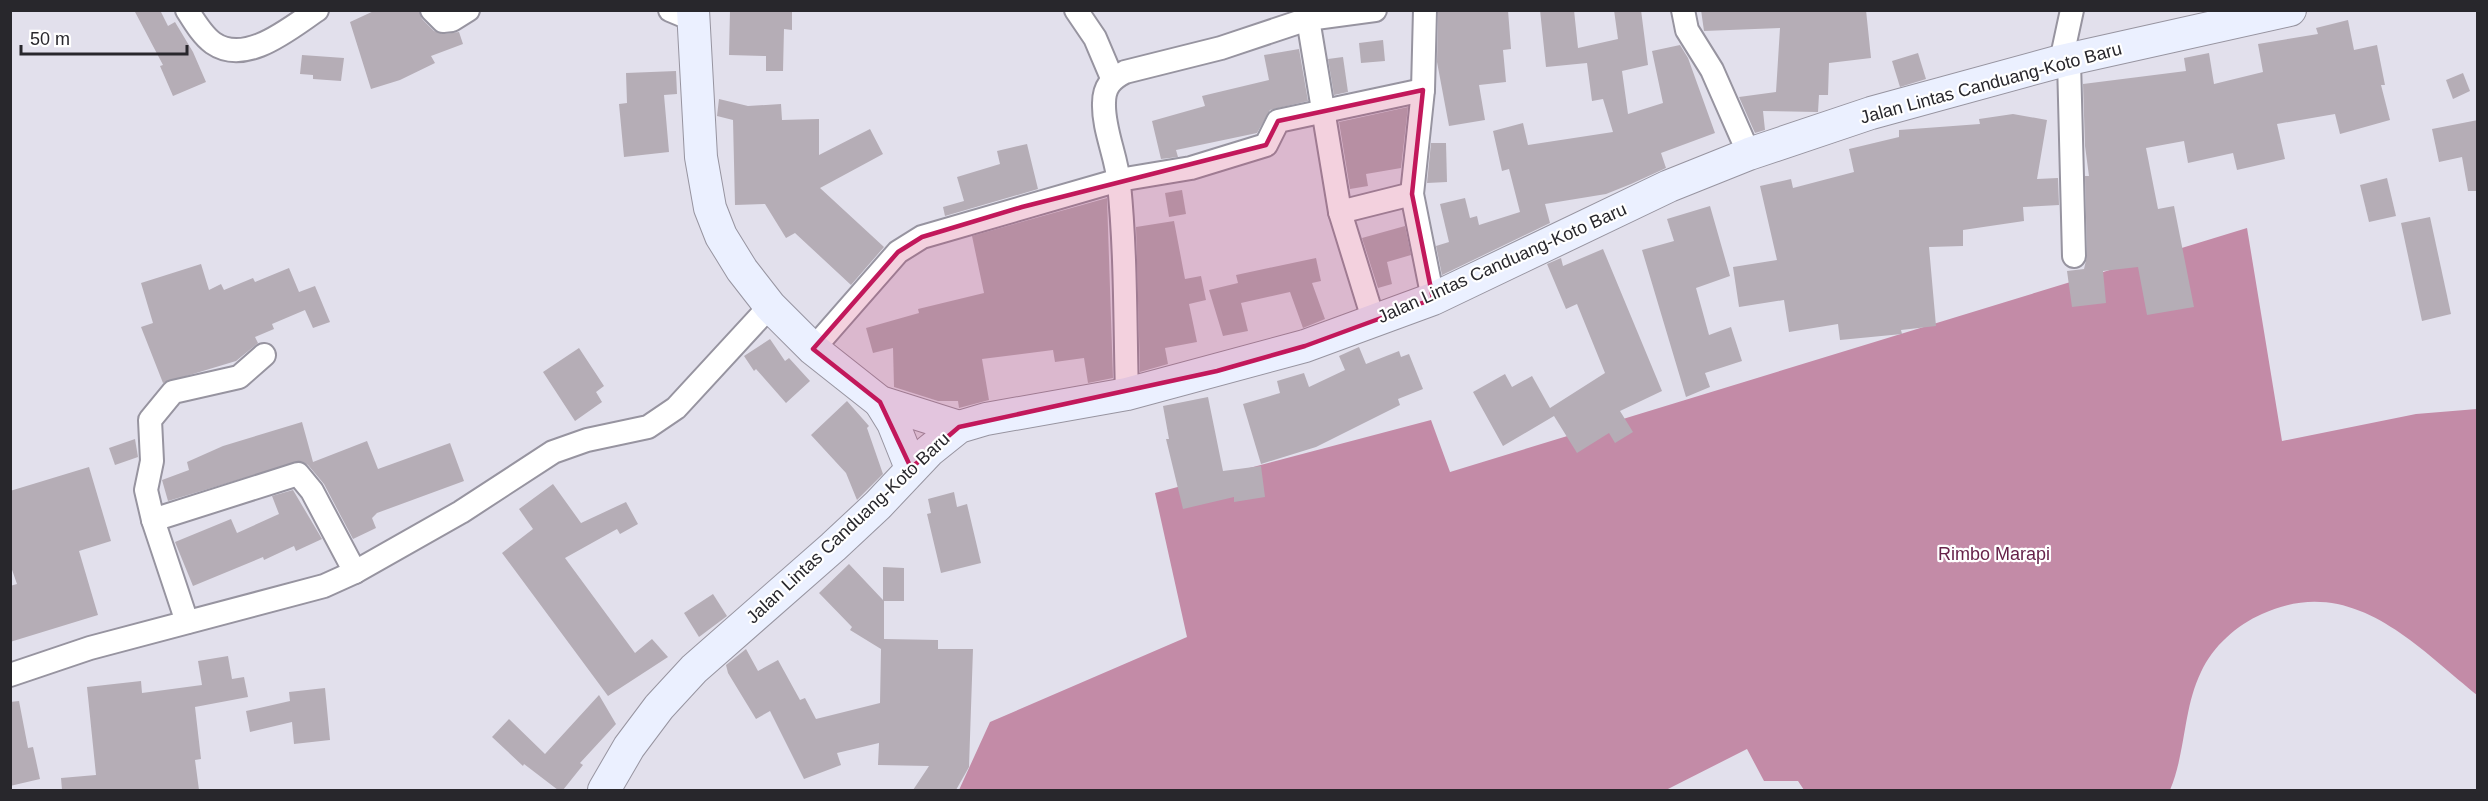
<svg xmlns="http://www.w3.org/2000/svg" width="2488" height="801" font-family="Helvetica,sans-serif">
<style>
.forest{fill:#c38ba7}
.building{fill:#b5adb6}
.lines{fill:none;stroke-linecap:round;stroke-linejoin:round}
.minor-casing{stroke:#9794a0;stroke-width:26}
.secondary-casing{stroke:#9794a0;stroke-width:34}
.minor{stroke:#fff;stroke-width:22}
.secondary{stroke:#ebf0ff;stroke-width:32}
.marked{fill:#c2185b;fill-opacity:0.2;stroke:#c2185b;stroke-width:4.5;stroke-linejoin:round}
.labels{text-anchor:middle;stroke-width:4.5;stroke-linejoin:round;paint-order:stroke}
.street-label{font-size:18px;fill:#28272c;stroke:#fff}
.park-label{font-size:18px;fill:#67234a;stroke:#fff}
</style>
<rect width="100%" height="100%" fill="#e2e0ec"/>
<path class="forest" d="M2247 228 2282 441 2416 414 2477 409V695C2414 644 2351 573 2262 614 2237 625 2213 646 2201 672 2183 709 2186 752 2170 790H1804L1798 781H1764L1747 749 1666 790H959L990 722 1187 637 1155 493 1431 420 1450 472Z"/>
<g class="building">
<path d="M134 10H160L168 26 175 22 193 52 206 82 173 96 160 66 163 65Z"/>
<path d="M376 10H419L422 19 434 31 444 34 459 32 463 44 431 56 435 63 400 80 371 89 350 22Z"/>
<path d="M730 10H792V30L784 29 783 71H766V56L729 55Z"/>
<path d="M1438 10H1508L1511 49 1503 50 1506 82 1479 85 1485 120 1449 126 1437 62Z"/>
<path d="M1540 10H1574L1578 48 1618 39 1614 10H1641L1648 65 1622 71 1628 114 1663 103 1652 51 1680 45 1688 58 1715 133 1661 153 1666 168 1631 184 1606 194 1545 204 1550 223 1442 275 1436 246 1449 242 1440 204 1465 198 1470 218 1477 216 1479 225 1520 212 1509 169 1502 171 1493 131 1523 123 1528 145 1613 132 1603 99 1592 101 1587 63 1546 67Z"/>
<path d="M1701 10H1866L1871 58 1829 63 1828 95H1819L1818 112 1763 111 1765 130 1755 133 1739 97 1776 92 1780 28 1704 31Z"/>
<path d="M2348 20 2354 50 2377 45 2385 85H2381L2390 120 2340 134 2335 114 2277 124 2285 159 2237 170 2233 153 2188 163 2184 141 2146 148 2158 209 2174 206 2194 307 2147 315 2138 267 2103 271 2106 303 2072 307 2067 271 2084 269 2087 256 2085 176H2089L2085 146 2083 84 2186 71 2184 58 2209 53 2214 84 2263 72 2258 44 2318 34 2316 28Z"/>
<path d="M1383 40 1385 61 1361 63 1359 43Z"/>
<path d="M1299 49 1308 101 1270 110 1257 133 1176 150 1178 157 1161 159 1152 121 1205 106 1202 96 1269 80 1264 55Z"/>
<path d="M1918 53 1926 79 1900 87 1892 61Z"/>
<path d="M302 55 344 58 341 81 313 79V75L300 74Z"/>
<path d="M1343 57 1348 92 1334 95 1328 59Z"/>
<path d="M676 71 677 94 664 95 669 152 624 157 619 104 627 103 626 73Z"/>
<path d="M2463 73 2470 91 2453 99 2446 80Z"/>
<path d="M719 99 748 106 781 104 782 120 819 119V155L870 129 883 154 820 188 884 247 851 285 795 233 786 238 765 204 735 205 733 120 717 116Z"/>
<path d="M1408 107 1401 168 1366 174 1368 186 1350 189 1339 122Z"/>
<path d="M2013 114 2047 120 2037 179 2058 178 2059 205 2023 207 2024 221 1963 230V246L1929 247 1936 326 1901 330 1902 334 1840 340 1838 324 1789 332 1784 300 1739 307 1733 267 1777 260 1760 186 1791 179 1793 188 1854 172 1849 149 1899 137V130L1980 124 1979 119Z"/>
<path d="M2478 120V191H2468L2462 157 2439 162 2432 129Z"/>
<path d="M1431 143H1446L1447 182 1427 183Z"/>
<path d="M1027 144 1038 189 945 216 943 207 964 201 957 177 1000 164 997 151Z"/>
<path d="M2387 178 2396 216 2369 222 2360 185Z"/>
<path d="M1182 190 1186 214 1169 217 1165 193Z"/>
<path d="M1107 198 1113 378 1088 383 1084 358 1055 362 1053 350 982 359 989 400 959 408 958 401H938L894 387 893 348 873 353 866 328 919 313 918 309 984 293 972 236Z"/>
<path d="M1710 206 1730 276 1696 288 1709 335 1731 327 1742 361 1705 373 1710 387 1686 397 1642 250 1674 241 1667 219Z"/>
<path d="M2430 217 2451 314 2422 321 2401 223Z"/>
<path d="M1174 221 1185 279 1201 276 1206 300 1189 304 1197 342 1165 348 1168 364 1140 372 1136 227Z"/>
<path d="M1405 226 1411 255 1387 262 1392 284 1378 288 1362 238Z"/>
<path d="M1603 249 1662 391 1620 411 1633 432 1615 443 1609 433 1577 453 1554 416 1503 446 1473 392 1505 374 1512 387 1532 376 1550 408 1605 373 1577 304 1566 309 1547 264 1561 258 1563 266Z"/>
<path d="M1316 258 1321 281 1312 283 1325 319 1303 328 1290 292 1241 303 1248 331 1223 336 1209 290 1238 283 1236 275Z"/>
<path d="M201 264 209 290 221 284 224 290 253 278 255 282 289 268 299 292 315 286 330 322 313 328 305 310 272 324 274 329 255 337 258 343 236 361 163 383 141 327 153 323 141 283Z"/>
<path d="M770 339 785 361 789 358 810 381 786 403 756 369 754 371 744 356Z"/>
<path d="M1359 347 1366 364 1399 351 1401 357 1409 354 1423 389 1398 399 1400 405 1316 447 1261 464 1243 404 1280 393 1277 381 1304 373 1309 387 1345 370 1339 356Z"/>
<path d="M579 348 604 386 596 392 602 402 575 421 543 372Z"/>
<path d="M1208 397 1223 471 1261 466 1265 497 1234 502V497L1183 509 1166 439H1169L1163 406Z"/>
<path d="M847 401 869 426 867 428 883 474 857 500 846 473 811 435Z"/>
<path d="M302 422 313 462 367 441 378 469 450 443 464 481 377 513 372 518 376 528 353 539 324 484 308 465 301 461 168 501 162 480 189 470 187 462 223 446Z"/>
<path d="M135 439 138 457 115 465 109 448Z"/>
<path d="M89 467 111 541 79 551 98 615 10 642V586L17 584 10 564V491Z"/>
<path d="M553 484 581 523 626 502 638 524 620 534 617 529 565 558 635 653 652 639 668 657 608 696 502 553 533 529 519 509Z"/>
<path d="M293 490 322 539 296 551 294 546 264 560 263 557 193 586 175 542 231 519 237 533 279 514 272 496Z"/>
<path d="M954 492 957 507 967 504 981 563 941 573 927 514 931 513 928 499Z"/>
<path d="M849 564 883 600V567L904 568V601H884V639L938 640V649H973L969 767 956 790H913L929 766 878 765 879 743 837 753 841 765 804 779 770 711 756 719 728 673 726 665 746 649 758 671 778 660 800 700 805 698 816 719 880 703 881 649 850 630 852 627 819 593Z"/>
<path d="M713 594 727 616 699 637 684 613Z"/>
<path d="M228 656 232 679 244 677 248 697 195 707 201 759 195 760 199 790H62L61 778 96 775 87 687 141 681 142 693 202 685 198 661Z"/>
<path d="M325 688 330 740 294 744 292 722 250 732 246 711 290 701 289 692Z"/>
<path d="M599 695 616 724 580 763 583 765 563 790H558L524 764 523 766 492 737 509 719 545 754Z"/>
<path d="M19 701 28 748 33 747 40 779 10 786V702Z"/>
</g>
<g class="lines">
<g class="minor-casing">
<g id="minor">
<path d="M187 10C194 21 202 35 213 43 246 66 290 28 317 10"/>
<path d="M432 10 443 21 452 20 468 10"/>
<path d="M670 10 694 20"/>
<path d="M1076 10 1095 38 1112 78"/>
<path d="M1425 10 1423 90 1412 194 1433 299"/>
<path d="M1683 10 1687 30 1712 70 1749 154"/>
<path d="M1308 19 1340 212 1374 322"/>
<path d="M2061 61 2072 10"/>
<path d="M2069 61 2074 256"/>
<path d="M1340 212 1412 194"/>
<path d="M813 349 898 252 922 237 1119 180 1191 168 1266 145 1278 121 1423 90"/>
<path d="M1127 394C1125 324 1126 253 1119 184 1117 157 1103 130 1104 103 1104 87 1111 79 1125 72L1221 48 1308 19 1375 10"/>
<path d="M153 520 298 474 312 491 355 572"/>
<path d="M187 622 153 520 146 490 152 461 150 420 173 392 239 377 264 355"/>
<path d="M10 675 90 648 324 586 355 572 461 512 553 452 587 440 648 427 676 408 770 306"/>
</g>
</g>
<g class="secondary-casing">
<g id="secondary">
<path d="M693 10 701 157 710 208 721 236 742 270 770 306 813 349 880 402 959 427"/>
<path d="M880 402 893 423 911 468"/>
<path d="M604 790 629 747 659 707 694 669 833 547 878 505 929 451 959 427 986 419 1127 394 1305 346 1433 299 1669 186 1749 154 1871 113 2061 61 2290 10"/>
</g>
</g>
<use href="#minor" class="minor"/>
<use href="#secondary" class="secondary"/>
</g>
<path class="marked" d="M1423 90 1412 194 1433 299 1305 346 1217 371 959 427 911 468 880 402 813 349 898 252 922 237 1022 207 1266 145 1278 121Z"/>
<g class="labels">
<g class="street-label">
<text transform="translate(1991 83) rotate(-15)" y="6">Jalan Lintas Canduang-Koto Baru</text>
<text transform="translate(1502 263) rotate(-24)" y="6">Jalan Lintas Canduang-Koto Baru</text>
<text transform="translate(848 528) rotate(-43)" y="6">Jalan Lintas Canduang-Koto Baru</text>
</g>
<g class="park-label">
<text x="1994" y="560">Rimbo Marapi</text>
</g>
</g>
<rect width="2488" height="801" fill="none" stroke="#28272c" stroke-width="24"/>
<path d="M21 45v9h166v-9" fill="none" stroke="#28272c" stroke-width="3"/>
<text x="30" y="45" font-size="18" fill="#28272c" stroke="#ffffff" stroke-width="4.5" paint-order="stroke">50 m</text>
</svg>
